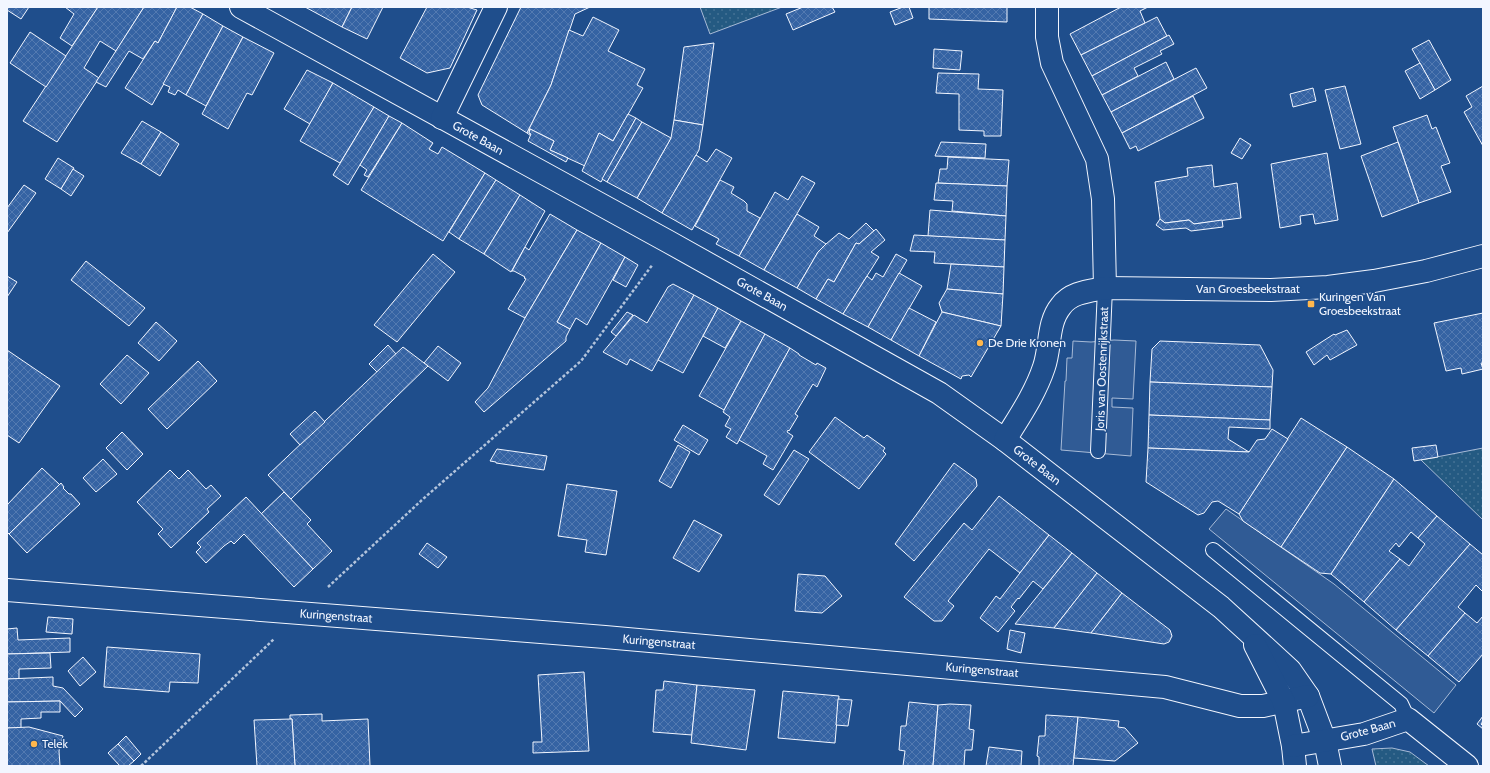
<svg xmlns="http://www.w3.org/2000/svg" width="1490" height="773" font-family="Cabin,sans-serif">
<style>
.grass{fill:url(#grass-dots);stroke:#a8bbd7}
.parking{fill:#305b95;stroke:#a8bbd7}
.building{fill:url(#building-cross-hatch);stroke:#f2f6ff}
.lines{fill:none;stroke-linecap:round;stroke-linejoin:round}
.service-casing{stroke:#f2f6ff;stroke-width:16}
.minor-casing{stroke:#f2f6ff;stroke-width:24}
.path{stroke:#b3c4dc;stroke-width:2.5;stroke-dasharray:3 2;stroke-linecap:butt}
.service{stroke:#1f4e8c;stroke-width:14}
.minor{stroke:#1f4e8c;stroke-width:22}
.poi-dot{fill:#ffb74d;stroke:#1f4e8c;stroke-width:1.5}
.labels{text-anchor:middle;stroke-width:3;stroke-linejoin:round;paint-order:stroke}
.street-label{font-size:12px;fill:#f2f6ff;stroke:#1f4e8c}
.poi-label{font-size:12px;fill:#f2f6ff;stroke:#1f4e8c;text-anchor:start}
</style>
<defs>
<pattern id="grass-dots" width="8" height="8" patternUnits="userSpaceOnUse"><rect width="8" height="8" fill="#245a82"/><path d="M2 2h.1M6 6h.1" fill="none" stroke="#447295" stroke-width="1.8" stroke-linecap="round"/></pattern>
<pattern id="building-cross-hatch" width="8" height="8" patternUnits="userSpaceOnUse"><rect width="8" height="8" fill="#3563a3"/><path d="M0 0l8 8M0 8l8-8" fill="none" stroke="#537ab1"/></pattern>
</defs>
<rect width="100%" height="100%" fill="#1f4e8c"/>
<g class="grass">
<path d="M700 7H782L710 34Z"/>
<path d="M1483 448V520L1421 460Z"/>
<path d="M1392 748 1410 752 1429 766H1376L1372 749Z"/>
</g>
<g class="parking">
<path d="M1114 340 1136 341 1133 399 1112 398V407L1133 408 1131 456 1061 450 1065 381H1066L1067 358H1072L1073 341 1091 342Z"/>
<path d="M1226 509 1334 584 1456 685 1434 713 1209 529Z"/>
</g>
<g class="building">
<path d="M7 7H29L21 19 7 10Z"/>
<path d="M65 7H98L72 46 60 38 74 14Z"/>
<path d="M98 7H144L116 51 100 41 84 68 99 78 57 142 23 121Z"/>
<path d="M144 7H177L158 43 155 41 143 59 129 51 106 87 96 82Z"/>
<path d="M177 7H190L203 14 152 105 125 88 155 41 158 43Z"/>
<path d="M305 7H352L342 27Z"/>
<path d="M352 7H383L367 39 342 27Z"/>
<path d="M427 7H467L477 10 450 68 427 73 400 58Z"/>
<path d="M521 7H590L575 14 551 85 527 133 482 105 478 95Z"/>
<path d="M803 7H832L835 12 793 30 786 14Z"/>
<path d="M903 7H909L913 18 895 25 890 12Z"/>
<path d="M929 7H1007V22L929 19Z"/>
<path d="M1121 7H1148L1140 11 1145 23 1081 55 1070 34Z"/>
<path d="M203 14 223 26 186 95 178 90 175 95 168 92 170 87 163 84Z"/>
<path d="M593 17 619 30 608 51 645 69 637 85 643 88 613 141 599 133 585 166 550 150 554 141 530 129 529 133 531 134V136L527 133 551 85 569 30 583 36Z"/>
<path d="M1157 17 1167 36 1092 76 1081 55Z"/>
<path d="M223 26 243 37 206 106 186 95Z"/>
<path d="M30 32 66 56 46 87 10 63Z"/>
<path d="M1169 35 1174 44 1160 51 1162 54 1134 68 1138 76 1102 95 1092 76Z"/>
<path d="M243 37 274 53 252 95 247 93 228 129 202 114Z"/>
<path d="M1429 40 1451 80 1435 90 1412 49Z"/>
<path d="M714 43 703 125 674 120 684 47Z"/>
<path d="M934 49 962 51 960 70 933 68Z"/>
<path d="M1166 62 1174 79 1111 112 1102 95Z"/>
<path d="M1420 63 1435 90 1420 99 1405 71Z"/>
<path d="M1196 68 1207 88 1122 133 1111 112Z"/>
<path d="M307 70 333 83 310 124 284 109Z"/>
<path d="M938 73 979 74 978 89 1003 90 1001 136H984V131L959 130V94L936 93Z"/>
<path d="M333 83 374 107 340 163 300 141Z"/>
<path d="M1345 86 1361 144 1340 149 1325 90Z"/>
<path d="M1483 86V146L1464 112 1472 107 1466 96Z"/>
<path d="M1313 88 1316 101 1293 107 1290 94Z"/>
<path d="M1193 96 1204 118 1138 151 1136 146 1130 149 1122 133Z"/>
<path d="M374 107 389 116 348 185 333 175Z"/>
<path d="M628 114 636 118 601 182 582 171 599 133 613 141Z"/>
<path d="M1427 115 1432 129 1436 127 1450 163 1441 166 1451 192 1419 203 1393 127Z"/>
<path d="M389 116 402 123 368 177 364 175 367 170 360 165Z"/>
<path d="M636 118 642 122 607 182 602 179Z"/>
<path d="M674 120 703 125 699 150 662 213 637 198 671 138Z"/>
<path d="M142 121 161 132 141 164 121 153Z"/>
<path d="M642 122 671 138 637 198 607 182Z"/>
<path d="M402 123 433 143 429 149 438 154 442 147 485 173 443 241 361 190Z"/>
<path d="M530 129 554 141 550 150 568 158 566 162 528 141 531 134 529 133Z"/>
<path d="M161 132 179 144 160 176 141 164Z"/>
<path d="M1240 138 1251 145 1242 159 1231 153Z"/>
<path d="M941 142 986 144 985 158 935 156Z"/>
<path d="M1398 142 1419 203 1382 217 1361 156Z"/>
<path d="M716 149 732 158 692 230 662 213 696 155 707 162Z"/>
<path d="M1327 153 1338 220 1315 224 1313 214 1300 216 1301 224 1280 228 1271 164Z"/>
<path d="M948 157 1009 160 1007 186 938 183 940 169H947Z"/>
<path d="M58 158 74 168 61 189 45 179Z"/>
<path d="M1212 165 1214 187 1237 183 1241 218 1194 224 1189 220 1165 223 1160 219 1155 182 1188 176 1187 168Z"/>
<path d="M73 169 84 176 71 196 61 189Z"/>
<path d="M485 173 496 180 459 239 449 232Z"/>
<path d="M802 176 815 183 764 270 739 256 775 192 788 200Z"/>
<path d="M496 180 520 195 484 254 459 239Z"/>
<path d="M720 180 734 187 731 193 744 201 747 204V211L760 218 739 256 716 244 719 239 695 226Z"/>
<path d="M936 183 1007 186 1006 216 952 211 953 201 934 200Z"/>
<path d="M24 185 36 193 7 233V208Z"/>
<path d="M520 195 545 211 511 272 484 254Z"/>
<path d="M930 210 1006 216 1005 240 928 236Z"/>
<path d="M550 214 577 230 525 318 508 309 526 279 524 278 525 277 514 271H512L525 247 529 250Z"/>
<path d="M797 214 819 227 814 236 826 244 818 252 797 288 764 270Z"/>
<path d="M1160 219 1165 223 1189 220 1194 224 1222 220 1223 227 1191 231 1186 228 1163 230 1156 225Z"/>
<path d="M866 223 874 231 859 244 856 243 834 282 828 279 816 299 797 288 818 252 826 244 839 233 849 239Z"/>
<path d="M876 229 885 240 871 252 879 257 843 314 816 299 828 279 834 282 856 243 859 244Z"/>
<path d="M577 230 601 243 557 322 570 329 566 337V341L484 412 475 402 488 388 525 318Z"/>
<path d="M914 235 1005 240 1004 267 934 263 935 252 910 251Z"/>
<path d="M601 243 625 257 587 325 576 318 570 329 557 322Z"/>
<path d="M433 254 455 272 397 342 374 325Z"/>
<path d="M896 254 907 260 868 327 843 314 867 276 872 280 876 273 883 277Z"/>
<path d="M625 257 638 265 626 287 613 280Z"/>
<path d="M86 261 145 308 129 326 71 280Z"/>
<path d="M951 264 1004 267 1003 294 947 289Z"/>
<path d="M899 273 922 286 891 340 868 327Z"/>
<path d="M7 276 17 282 7 297Z"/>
<path d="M673 284 694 295 652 371 630 359 627 365 603 352 634 315 647 323 668 287Z"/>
<path d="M947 289 1003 294 1001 326 942 312 939 303Z"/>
<path d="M694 295 718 308 683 373 658 360Z"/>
<path d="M718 308 741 321 725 348 703 336Z"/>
<path d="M909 308 936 322 919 356 891 340Z"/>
<path d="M627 312 633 315 616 336 611 332Z"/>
<path d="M942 312 1001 326 971 377 969 375 962 376 961 379 919 356Z"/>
<path d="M1483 313V363H1481L1483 369 1462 374 1461 368 1446 371 1434 323Z"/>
<path d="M741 321 765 334 724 410 699 396Z"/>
<path d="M156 322 177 341 159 361 138 343Z"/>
<path d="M1347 330 1357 345 1330 360 1327 355 1314 365 1306 352 1334 334 1335 335Z"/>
<path d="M765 334 790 348 737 444 726 437 731 429 725 426 730 417 723 412Z"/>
<path d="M1160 341 1260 345 1273 370 1272 387 1150 382 1152 349Z"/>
<path d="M388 345 396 354 377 372 369 364Z"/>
<path d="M438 346 461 363 448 381 424 363Z"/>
<path d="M403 347 428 366 291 499 268 475Z"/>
<path d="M790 348 799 354V355L816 365 817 363 826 368 817 387 813 384 795 414 798 416 789 431 788 430 787 432 793 436 773 470 763 464 767 456 739 440Z"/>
<path d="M7 350 60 386 19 443 7 435Z"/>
<path d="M127 355 149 373 121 404 100 384Z"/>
<path d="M198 361 217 381 167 429 148 409Z"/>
<path d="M1150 382 1272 387 1270 420 1149 415Z"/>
<path d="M315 411 325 422 300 445 290 434Z"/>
<path d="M1149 415 1270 420V429L1229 427 1228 439 1249 452 1148 448Z"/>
<path d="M835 417 864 438 867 435 885 448 883 451 886 454 859 489 809 452Z"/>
<path d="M1301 418 1347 447 1281 547 1243 521 1239 514Z"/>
<path d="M683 425 708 440 699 455 674 440Z"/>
<path d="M1272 429 1288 439 1239 514 1218 501 1212 502 1204 513 1198 515 1146 482 1148 448 1249 452 1257 440 1265 439Z"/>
<path d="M122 432 143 454 127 470 106 448Z"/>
<path d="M678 445 690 452 671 488 659 481Z"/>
<path d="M1436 445 1438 457 1414 461 1412 448Z"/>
<path d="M1347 447 1394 479 1331 574 1320 573 1281 547Z"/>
<path d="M497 449 547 456 544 470 496 463V462L490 461Z"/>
<path d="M794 450 809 459 779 505 764 495Z"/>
<path d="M103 459 117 474 96 492 83 478Z"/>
<path d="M954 463 976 479 977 486 914 561 895 544Z"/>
<path d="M42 468 60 485 9 534 7 532V505Z"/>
<path d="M170 470 179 479 188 470 206 489 211 485 221 496 207 509 209 512 171 548 158 534 163 529 137 502Z"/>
<path d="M1394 479 1437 516 1418 538 1411 532 1399 547 1396 543 1389 551 1400 559 1364 602 1331 574Z"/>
<path d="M61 483 64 487 63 488 69 494H71L80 504 27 553 9 534Z"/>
<path d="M567 484 617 491 606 555 585 552 587 540 558 536Z"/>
<path d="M284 492 311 520 307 524 332 551 313 569 261 514Z"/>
<path d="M999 496 1049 535 1020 573 989 549 948 601 954 606 942 621H934L904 597 964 523 972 530Z"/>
<path d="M246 497 313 569 294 587 244 534 234 544 231 541 224 546 206 563 196 552 201 547 197 543Z"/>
<path d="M1437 516 1470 544 1396 630 1364 602 1400 559 1409 566 1425 544 1418 538Z"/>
<path d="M694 520 722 535 699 572 673 558Z"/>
<path d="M1049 535 1072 553 1043 589 1033 581 1019 599 1018 598 1011 607 1015 611 998 632 980 618 996 596 1000 599Z"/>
<path d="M427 543 447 557 438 568 419 554Z"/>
<path d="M1470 544 1483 555V592L1476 585 1458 607 1465 613 1428 656 1396 630Z"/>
<path d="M1072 553 1097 573 1054 628 1015 624Z"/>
<path d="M1097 573 1122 593 1091 633 1054 628Z"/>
<path d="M798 574 825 576 842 596 822 613 795 611Z"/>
<path d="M1122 593 1170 630 1172 636 1169 642 1164 644 1091 633Z"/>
<path d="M1465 613 1477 623 1483 616V654L1459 682 1428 656Z"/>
<path d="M48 617 73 619 72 634 46 632Z"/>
<path d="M17 628 18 640 70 638V652L7 654V629Z"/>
<path d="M1010 630 1025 633 1021 653 1007 649Z"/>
<path d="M107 647 200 654 198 683 170 682 169 692 104 687Z"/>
<path d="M50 653 51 668 19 669V679H7V654Z"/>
<path d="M83 657 96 672 80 686 68 671Z"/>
<path d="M584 672 589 751 533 753V742H542L538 675Z"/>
<path d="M53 677V686L63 688 83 709 75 717 60 701 7 702V679Z"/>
<path d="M664 681 697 685 692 735 653 732 656 690H663Z"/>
<path d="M697 685 755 690 746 750 691 743Z"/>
<path d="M783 691 839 696 835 743 778 738Z"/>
<path d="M838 699 852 700 848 726 836 725Z"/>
<path d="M60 701V712H41V718L21 719V728H7V702Z"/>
<path d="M909 702 938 705 933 766H903L905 751 899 750 901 726H906Z"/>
<path d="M950 704 971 705 969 729 974 730 972 750H965L964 766H933L938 705Z"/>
<path d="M322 714V721L368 719 370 766H295L292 719H290V715Z"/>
<path d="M1046 715 1078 717 1073 766H1039V757L1037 756 1039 736H1045Z"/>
<path d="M1483 716V721L1481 724 1483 726V729L1477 724Z"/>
<path d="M1078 717 1119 721 1118 727 1125 728 1138 743 1115 761 1074 758Z"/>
<path d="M292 719 295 766H257L254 720Z"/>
<path d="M29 727 63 736 59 751 60 766H7V728Z"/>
<path d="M126 736 141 754 134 761 118 744Z"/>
<path d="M118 744 134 761 128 766H120L108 753Z"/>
<path d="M989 747 1022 751 1021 766H986Z"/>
</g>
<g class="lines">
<g class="service-casing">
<g id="service">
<path d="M1098 451 1105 288"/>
<path d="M1213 550 1401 704 1408 719"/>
</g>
</g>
<g class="minor-casing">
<g id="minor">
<path d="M241 7 669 242 939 393 1005 440 1221 607 1290 670 1308 696 1325 741 1330 766"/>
<path d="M1047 7V37L1052 63 1097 159 1103 199 1105 288"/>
<path d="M442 118 496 7"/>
<path d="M1005 440C1019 417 1035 394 1044 367 1051 347 1047 323 1061 306 1071 292 1090 291 1105 288L1271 290 1328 287 1374 281 1426 271 1483 256"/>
<path d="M7 590 605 637 1165 687 1240 706H1263L1308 696"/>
<path d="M1255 645 1284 702 1293 746 1295 766"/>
<path d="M1293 746 1364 734 1408 719 1467 766"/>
</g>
</g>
<g class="path">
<path d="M328 587 423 499 581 361 653 264"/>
<path d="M141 766 274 639"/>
</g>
<use href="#service" class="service"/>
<use href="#minor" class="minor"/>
</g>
<g class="poi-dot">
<rect x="1307" y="300" width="8" height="8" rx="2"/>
<circle cx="980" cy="343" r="4"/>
<circle cx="34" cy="744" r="4"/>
</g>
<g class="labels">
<g class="street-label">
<text transform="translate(478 138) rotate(29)" y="4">Grote Baan</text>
<text x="1248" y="293">Van Groesbeekstraat</text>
<text transform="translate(762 294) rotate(29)" y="4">Grote Baan</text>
<text transform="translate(1102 369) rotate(-88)" y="4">Joris van Oostenrijkstraat</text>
<text transform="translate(1037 465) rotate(38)" y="4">Grote Baan</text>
<text transform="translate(336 616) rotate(4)" y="4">Kuringenstraat</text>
<text transform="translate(659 642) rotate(5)" y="4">Kuringenstraat</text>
<text transform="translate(982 670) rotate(5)" y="4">Kuringenstraat</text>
<text transform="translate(1368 730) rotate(-15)" y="4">Grote Baan</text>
</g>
<g class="poi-label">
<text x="1319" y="301">Kuringen Van<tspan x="1319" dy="14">Groesbeekstraat</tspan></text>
<text x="988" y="347">De Drie Kronen</text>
<text x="42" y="748">Telek</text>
</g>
</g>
<rect width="1490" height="773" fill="none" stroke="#f2f6ff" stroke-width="16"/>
</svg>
